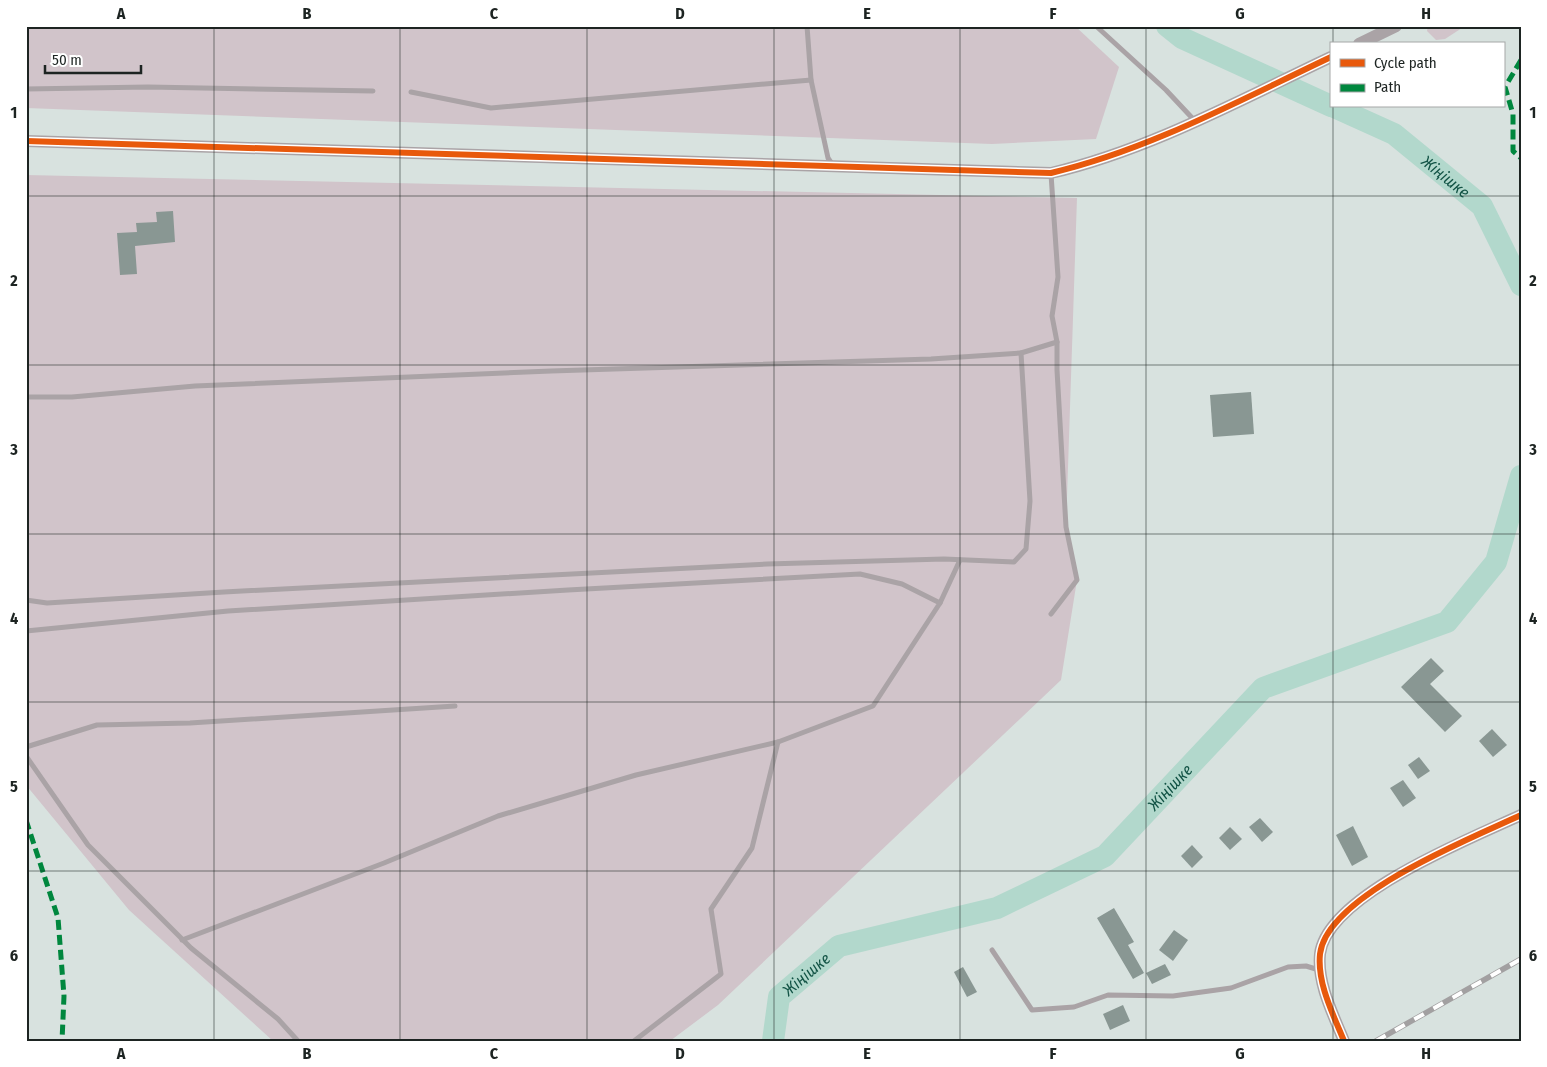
<svg xmlns="http://www.w3.org/2000/svg" width="1547" height="1067" font-family="'Fira Sans Condensed',sans-serif">
<style>
.green{fill:#d1c4ca}
.lines{fill:none;stroke-linecap:round;stroke-linejoin:round}
.river{stroke:#b2d8cc;stroke-width:22}
.building{fill:#899793}
.service{stroke:#aaa3a6;stroke-width:5}
.tertiary{stroke:#aaa3a6;stroke-width:12}
.rail-casing{stroke:#a2a0a1;stroke-width:5.5}
.rail{stroke:#fff;stroke-width:4;stroke-dasharray:11;stroke-linecap:butt}
.quiet{stroke:#00873e;stroke-width:5;stroke-dasharray:10 5;stroke-linecap:butt}
.cycleway-casing{stroke:#fff;stroke-width:9}
.cycleway{stroke:#e8590c;stroke-width:6}
.grid{fill:none;stroke:#1d2422;stroke-width:1;stroke-opacity:0.55}
.labels{text-anchor:middle;stroke-width:5;stroke-linejoin:round;paint-order:stroke}
.water-label{font-size:16px;font-style:italic;fill:#125345;stroke:#fff}
.neatline{fill:none;stroke:#1d2422;stroke-width:2}
.grid-label{font-size:16px;text-anchor:middle;font-weight:bold;fill:#1d2422}
</style>
<rect width="100%" height="100%" fill="#d8e2df"/>
<g class="green">
<path d="M26 26H1075L1119 67 1096 139 992 144 26 108Z"/>
<path d="M1428 26H1465L1445 39 1436 40 1427 31Z"/>
<path d="M26 175 1077 198 1066 527 1077 580 1061 680 718 1005 670 1041H273L129 910 26 785Z"/>
</g>
<g class="lines">
<g class="river">
<path d="M1167 26 1182 38 1331 106"/>
<path id="s1" d="M1332 106 1394 134 1482 206 1521 285"/>
<path id="s2" d="M773 1041 779 997 839 946 997 908 1105 856 1263 688 1447 622 1496 562 1521 476"/>
</g>
</g>
<g class="building">
<path d="M173 211 175 242 135 246 137 274 120 275 117 233 137 232 136 223 157 222 156 212Z"/>
<path d="M1251 392 1254 434 1213 437 1210 395Z"/>
<path d="M1431 658 1444 671 1430 684 1462 716 1445 732 1401 687Z"/>
<path d="M1492 729 1507 745 1493 757 1479 741Z"/>
<path d="M1419 757 1430 771 1418 779 1408 765Z"/>
<path d="M1403 780 1416 798 1403 807 1390 788Z"/>
<path d="M1260 818 1273 832 1262 842 1249 827Z"/>
<path d="M1353 826 1368 857 1352 866 1336 835Z"/>
<path d="M1230 827 1242 839 1230 850 1219 838Z"/>
<path d="M1192 845 1203 857 1192 868 1181 856Z"/>
<path d="M1114 908 1134 942 1128 945 1144 973 1133 979 1097 918Z"/>
<path d="M1174 930 1188 940 1173 961 1159 950Z"/>
<path d="M1165 964 1171 975 1152 984 1146 973Z"/>
<path d="M963 967 977 992 967 997 954 972Z"/>
<path d="M1123 1005 1130 1021 1110 1030 1103 1014Z"/>
</g>
<g class="lines">
<g class="service">
<path d="M807 26 811 80 828 158 832 164"/>
<path d="M1096 26 1166 90 1195 121"/>
<path d="M26 89 148 87 373 91"/>
<path d="M411 92 491 108 811 80"/>
<path d="M26 397H72L195 386 551 371 931 359 1021 353"/>
<path d="M26 600 47 603 224 592 767 564 944 559 1014 562 1026 549 1030 501 1021 353 1057 342"/>
<path d="M940 603 960 560"/>
<path d="M1051 614 1077 580 1066 527 1057 370V342L1052 316 1058 277 1051 174"/>
<path d="M26 631 228 611 568 590 860 574 902 584 940 603 873 706 778 742 636 775 498 816 384 863 182 940"/>
<path d="M26 747 97 725 190 723 455 706"/>
<path d="M26 756 88 845 191 948 278 1019 298 1041"/>
<path d="M992 950 1032 1010 1074 1007 1108 995 1173 996 1231 988 1288 967 1306 966 1319 970"/>
<path d="M634 1041 721 974 711 909 752 848 778 742"/>
</g>
<g class="tertiary">
<path d="M1359 44 1396 26"/>
<path d="M26 141 1051 173C1149 150 1240 100 1331 57"/>
<path d="M1344 1041C1333 1014 1317 983 1320 954 1327 895 1472 838 1521 815"/>
</g>
<g class="rail-casing">
<path id="rail" d="M1376 1041 1521 959"/>
</g>
<use href="#rail" class="rail"/>
<g class="quiet">
<path d="M1521 60 1505 87 1513 114V151L1521 158"/>
<path d="M26 820 58 918 64 996 62 1041"/>
<path d="M233 1040V1041"/>
</g>
<g class="cycleway-casing">
<g id="cycleway">
<path d="M26 141 1051 173C1149 150 1240 100 1331 57"/>
<path d="M1344 1041C1333 1014 1317 983 1320 954 1327 895 1472 838 1521 815"/>
</g>
</g>
<use href="#cycleway" class="cycleway"/>
</g>
<path class="grid" d="M214 26V1041M400 26V1041M587 26V1041M774 26V1041M960 26V1041M1146 26V1041M1333 26V44M1333 106V1041M26 196H1521M26 365H1521M26 534H1521M26 702H1521M26 871H1521"/>
<g class="labels">
<g class="water-label">
<text dy="6" stroke="none"><textPath href="#s1" startOffset="135">Жіңішке</textPath></text>
<text dy="6" stroke="none"><textPath href="#s2" startOffset="500">Жіңішке</textPath></text>
<text dy="6" stroke="none"><textPath href="#s2" startOffset="80">Жіңішке</textPath></text>
</g>
</g>
<rect width="1547" height="1067" fill="none" stroke="#ffffff" stroke-width="55"/>
<rect x="1330" y="42" width="175" height="65" fill="#ffffff" stroke="#a5a7a7"/>
<rect x="1340" y="59" width="25" height="8" fill="#e8590c" stroke="#a5a7a7"/>
<text x="1374" y="68" font-size="15" fill="#1d2422">Cycle path</text>
<rect x="1340" y="84" width="25" height="8" fill="#00873e" stroke="#a5a7a7"/>
<text x="1374" y="92" font-size="15" fill="#1d2422">Path</text>
<path d="M45 65v8h96v-8" fill="none" stroke="#1d2422" stroke-width="2.5"/>
<text x="52" y="65" font-size="15" fill="#1d2422" stroke="#ffffff" stroke-width="4" paint-order="stroke">50 m</text>
<rect x="28" y="28" width="1492" height="1012" class="neatline"/>
<g class="grid-label">
<text x="121" y="19">A</text>
<text x="307" y="19">B</text>
<text x="494" y="19">C</text>
<text x="680" y="19">D</text>
<text x="867" y="19">E</text>
<text x="1053" y="19">F</text>
<text x="1240" y="19">G</text>
<text x="1426" y="19">H</text>
<text x="14" y="118">1</text>
<text x="1533" y="118">1</text>
<text x="14" y="286">2</text>
<text x="1533" y="286">2</text>
<text x="14" y="455">3</text>
<text x="1533" y="455">3</text>
<text x="14" y="624">4</text>
<text x="1533" y="624">4</text>
<text x="14" y="792">5</text>
<text x="1533" y="792">5</text>
<text x="14" y="961">6</text>
<text x="1533" y="961">6</text>
<text x="121" y="1059">A</text>
<text x="307" y="1059">B</text>
<text x="494" y="1059">C</text>
<text x="680" y="1059">D</text>
<text x="867" y="1059">E</text>
<text x="1053" y="1059">F</text>
<text x="1240" y="1059">G</text>
<text x="1426" y="1059">H</text>
</g>
</svg>
